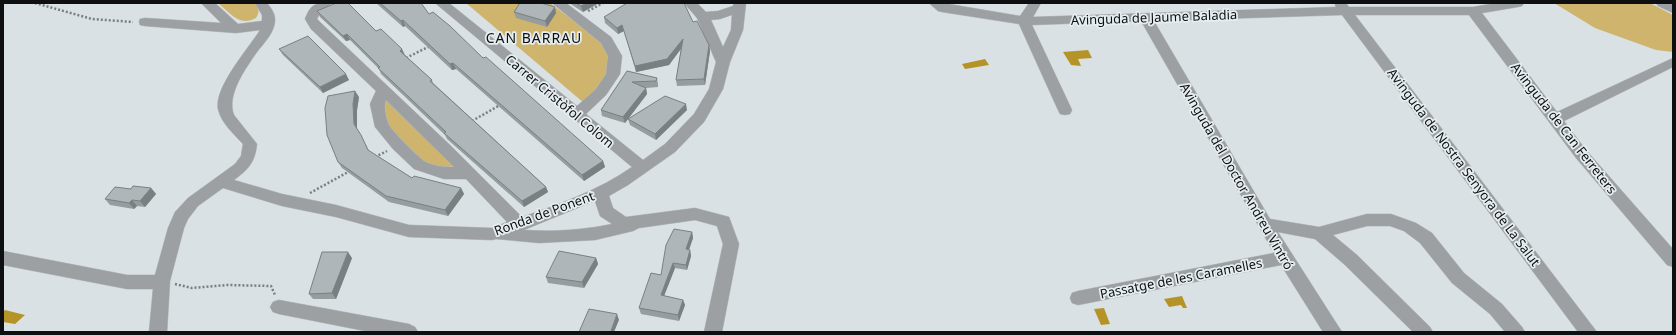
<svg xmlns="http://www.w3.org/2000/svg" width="1676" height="335" font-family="'Noto Sans',sans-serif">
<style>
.green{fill:#ceb46d}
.water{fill:#b59326}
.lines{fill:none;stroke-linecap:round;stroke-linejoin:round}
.minor-casing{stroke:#b8bfc2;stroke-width:1}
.path{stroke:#797f81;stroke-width:2.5;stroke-dasharray:2 2;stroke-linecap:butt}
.minor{fill:#9da0a2;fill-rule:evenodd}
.wall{fill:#969d9f}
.shaded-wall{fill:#7a7f82}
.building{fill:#afb6b9;stroke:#7a7f82}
.labels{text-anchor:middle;stroke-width:3.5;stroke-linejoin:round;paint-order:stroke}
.street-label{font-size:13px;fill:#0d0f10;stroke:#e6eef1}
.neighbourhood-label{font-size:14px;letter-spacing:1px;fill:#0d0f10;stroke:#e6eef1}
</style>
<rect width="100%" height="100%" fill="#d9e1e4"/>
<g class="green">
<path d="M218 3H255C259 9 260 12 256 18 239 27 230 13 218 3Z"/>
<path d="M466 3H550L603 43 610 58 608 75 584 103Z"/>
<path d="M1554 3H1650L1673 15V52L1656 50 1595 28Z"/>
<path d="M383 92 466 172 420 164 383 126Z"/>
</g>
<g class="water">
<path d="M1088 50 1092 58 1078 59 1081 66 1071 65 1063 52Z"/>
<path d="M985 59 989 65 965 69 962 64Z"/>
<path d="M1182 296 1187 308H1183L1181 305 1169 307 1164 299Z"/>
<path d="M1104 308 1110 324 1101 325 1094 309Z"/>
<path d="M5 310 25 315 15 324 3 322V312Z"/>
</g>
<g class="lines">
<g class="minor-casing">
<g id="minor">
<path d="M201 3H215L238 24 262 21V15L255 3H267C271 8 275 13 275 20 275 32 264 43 257 52 246 68 226 95 234 115L257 144C255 162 249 169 234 180L282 194 336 205 409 225 492 228 507 222 466 179H444L414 169 393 149 375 127 370 104 376 91 311 29 305 19C311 3 316 3 332 3L320 13 317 19 321 23 450 145 522 217C560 204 599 190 632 167L435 3H449L577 106 596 89 606 74 608 56 601 43 552 3H566L611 37 622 56 620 74 606 95 586 114 643 160 665 144 694 114 709 89 716 62 697 18 684 3H697L706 12 718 11 733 6 734 3H746L743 30 730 62 723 89 704 122 675 152 628 185 609 196 613 208 626 217 695 208 729 217 739 244 722 332H704L723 244 717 226 695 220 639 228 633 231 595 240 539 243 496 239 492 240 409 237 336 217 282 206 223 188 198 206 188 219 184 228 170 281 167 332H149L153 289H127L3 265V251L127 275H155L168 228 175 212 188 198 235 164 241 156 243 144C234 134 221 123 218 109 214 87 249 48 260 30L236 33 145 26 140 25 139 22 140 19 145 18 221 23ZM732 15 731 30 723 47 711 20 720 19ZM386 100 454 167C445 167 432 166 424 161 417 156 392 131 389 125 386 118 383 106 386 100ZM595 201 600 216 612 224C584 230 553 232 524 230Z"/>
<path d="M929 3H943L1020 16 1029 3H1041L1033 17 1336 7 1335 5 1336 3H1346L1349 7H1473L1496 3H1524L1522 6 1518 7 1482 13 1557 112 1673 58V67L1564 121 1586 150 1673 249V267L1667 265 1576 158 1469 15H1355L1597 332H1578L1342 15 1154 21 1270 219 1319 227 1367 214H1391L1416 223 1432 233 1464 273 1502 304 1522 327 1525 332H1505L1490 314 1452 283 1420 243 1404 231 1390 226H1367L1333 235 1357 255 1430 327 1433 332H1413L1345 265 1315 239 1278 232 1342 332H1323L1281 265 1078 305 1072 303 1070 298 1072 293 1078 291 1274 253 1141 21 1032 25 1072 110 1070 114 1065 115 1060 114 1058 110 1019 24 942 12 938 11Z"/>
<path d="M1656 3 1673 4V13L1658 6Z"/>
<path d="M279 300 409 324 415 327 418 332H370L279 314 273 312 270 307 273 302Z"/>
</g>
</g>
<g class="path">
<path d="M35 3 92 19 133 22"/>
<path d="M588 11 603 3"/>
<path d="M406 58 430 46"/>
<path d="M472 121 500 105"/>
<path d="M375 157 387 151"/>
<path d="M310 193 350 171"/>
<path d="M175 284 192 288 227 285 271 286 275 295"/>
</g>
<use href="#minor" class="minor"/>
</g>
<g class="wall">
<path d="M376 3H418L429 14 483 58 603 161 605 167 584 181 456 69 452 70 405 26 403 27Z"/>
<path d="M569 3H599L583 12Z"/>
<path d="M317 11 376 31 405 55 432 80 433 83 546 187 548 192 524 207 447 139 445 135 381 74 379 69 350 40 346 41 320 17Z"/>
<path d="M514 12 556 13 547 27 516 18Z"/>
<path d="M604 17 693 22 709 45 710 51 705 85 677 86 676 80 681 48 669 65 636 72 624 31 618 34 605 23Z"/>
<path d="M279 49 349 80 323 93 283 55Z"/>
<path d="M627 71 657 78 658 84V87L646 88 647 94 625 123 602 116 601 110Z"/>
<path d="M359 97 357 110V129L364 141 369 151 412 178 461 188 464 194 448 216 389 202 342 168 338 162Z"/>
<path d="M687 110 656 140 630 125 628 119Z"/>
<path d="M151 188 156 194 145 207 137 206 134 209 110 205 105 199 131 189Z"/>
<path d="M692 232 693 238 689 250H690L691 256 687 270 675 268 664 296 683 300 685 305 679 321 641 314 639 308Z"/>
<path d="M352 258 336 299H313L309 294Z"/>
<path d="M596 258 598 264 584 288 548 283 546 277Z"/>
</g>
<g class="shaded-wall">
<path d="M587 3H599L583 12 581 6Z"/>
<path d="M555 7 556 13 547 27 545 21Z"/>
<path d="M403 20 405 26 403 27 401 21Z"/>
<path d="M622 25 624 31 618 34 617 28Z"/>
<path d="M347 34 350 40 346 41 343 36Z"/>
<path d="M683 39 684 45 669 65 636 72 635 66Z"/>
<path d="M709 45 710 51 705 85 704 79Z"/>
<path d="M402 49 405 55 400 51Z"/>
<path d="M453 63 456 69 452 70 450 64Z"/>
<path d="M346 74 349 80 323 93 320 87Z"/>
<path d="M646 88 647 94 625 123 623 117Z"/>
<path d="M355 91 359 97 357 110V130L354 124 353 104Z"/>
<path d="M686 104 687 110 656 140 655 134Z"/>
<path d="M603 161 605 167 584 181 582 175Z"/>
<path d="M546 187 548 192 524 207 522 201Z"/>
<path d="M151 188 156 194 145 207 140 201Z"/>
<path d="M461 188 464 194 448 216 445 210Z"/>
<path d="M132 200 137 206 134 209 129 203Z"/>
<path d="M692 232 693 238 687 255 686 249Z"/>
<path d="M690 250 691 256 687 270 686 265Z"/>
<path d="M348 252 352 258 336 299 332 293Z"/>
<path d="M596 258 598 264 584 288 582 282Z"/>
<path d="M673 263 675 268 662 301 661 295Z"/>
<path d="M683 300 685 305 679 321 678 315Z"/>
<path d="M617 314 619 320 614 332 611 331Z"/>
</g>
<g class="building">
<path d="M336 3H348L376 31 381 29 402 49 400 51 432 80 430 81 546 187 522 201 444 133 446 132 378 68 380 67 347 34 343 36 317 11Z"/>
<path d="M380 3H418L419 4 421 3 429 14 433 12 450 26 483 58 486 57 603 161 582 175 453 63 450 64 403 20 401 21Z"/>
<path d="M520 3H541L555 7 545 21 514 12Z"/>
<path d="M576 3H587L581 6Z"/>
<path d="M627 3H684L693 22 697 21 709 45 704 79 676 80 683 39 667 59 635 66 622 25 617 28 604 17Z"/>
<path d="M308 36 346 74 320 87 279 49Z"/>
<path d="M627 71 657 78 656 81 632 82 646 88 623 117 601 110Z"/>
<path d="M355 91 353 104 354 124 361 135 368 150 412 178 414 176 461 188 445 210 386 196 338 162 327 135 325 108 328 96Z"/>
<path d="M665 96 686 104 655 134 628 119Z"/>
<path d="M133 186 151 188 140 201 132 200 129 203 105 199 115 187 131 189Z"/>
<path d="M674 229 692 232 686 249 690 250 686 265 673 263 661 295 683 300 678 315 639 308 651 273 661 275 666 245Z"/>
<path d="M559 251 596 258 582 282 546 277Z"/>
<path d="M322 252H348L332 293 309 294Z"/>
<path d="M589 309 617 314 611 331 616 332H579Z"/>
</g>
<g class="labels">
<g class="street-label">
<text transform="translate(1154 17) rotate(-2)" y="5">Avinguda de Jaume Baladia</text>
<text transform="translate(560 101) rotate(40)" y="5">Carrer Cristòfol Colom</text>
<text transform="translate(1564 128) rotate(52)" y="5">Avinguda de Can Ferreters</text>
<text transform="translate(1464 167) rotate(53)" y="5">Avinguda de Nostra Senyora de La Salut</text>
<text transform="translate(1237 176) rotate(60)" y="5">Avinguda del Doctor Andreu Vintró</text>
<text transform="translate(544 213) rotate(-20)" y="5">Ronda de Ponent</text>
<text transform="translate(1181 278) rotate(-11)" y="5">Passatge de les Caramelles</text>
</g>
<g class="neighbourhood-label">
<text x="534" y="43">CAN BARRAU</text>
</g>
</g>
<rect width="1676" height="335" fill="none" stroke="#0d0f10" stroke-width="8"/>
</svg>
